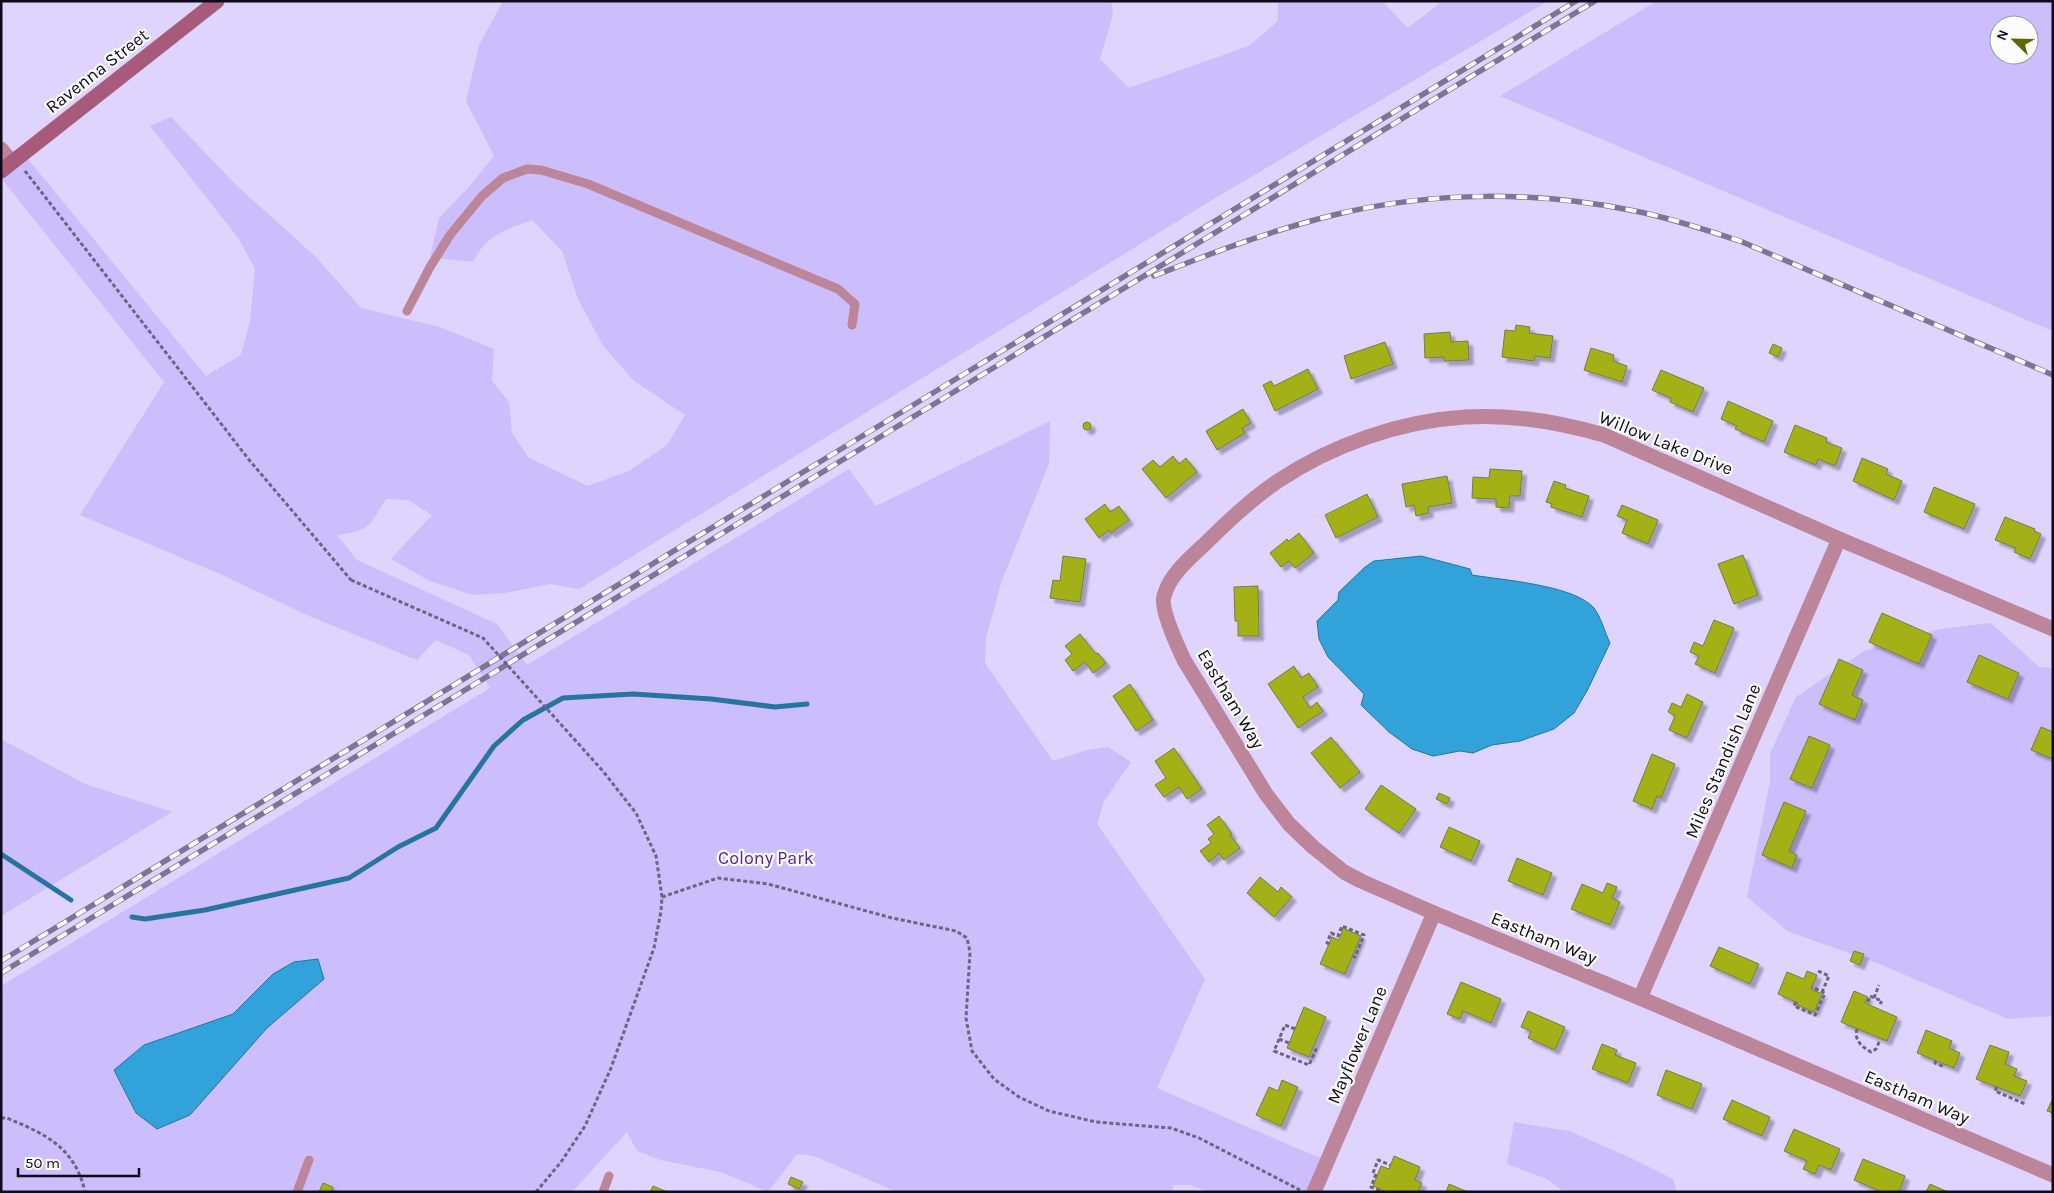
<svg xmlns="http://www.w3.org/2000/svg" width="2054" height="1193" font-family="Karla,sans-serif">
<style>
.green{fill:#ccbdfc;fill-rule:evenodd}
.water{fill:#31a2da;stroke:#2774a1}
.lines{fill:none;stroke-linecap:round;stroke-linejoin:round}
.stream{stroke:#2774a1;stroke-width:5}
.building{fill:#a3b117;stroke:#757c4a;filter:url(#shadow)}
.path{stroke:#6c6582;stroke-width:3;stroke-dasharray:4 2.5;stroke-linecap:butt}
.lane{stroke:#bc8599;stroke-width:9}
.street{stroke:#bc8599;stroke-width:15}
.secondary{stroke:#a85a7a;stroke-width:15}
.rail-casing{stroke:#7d7593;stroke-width:5.5}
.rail{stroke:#fcfcfc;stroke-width:4;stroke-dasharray:11;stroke-linecap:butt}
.path-bridge{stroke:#6c6582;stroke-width:3;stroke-dasharray:4 2.5;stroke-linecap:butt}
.labels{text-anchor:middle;stroke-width:4.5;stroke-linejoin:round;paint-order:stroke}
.street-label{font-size:18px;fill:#0f0a1b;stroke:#fcfcfc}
.park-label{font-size:18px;fill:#5621a2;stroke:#fcfcfc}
</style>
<defs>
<filter id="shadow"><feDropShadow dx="4.5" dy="4.5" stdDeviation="1" flood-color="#0004"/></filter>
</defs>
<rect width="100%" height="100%" fill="#ded4fe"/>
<g class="green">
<path d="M503 1H1111L1113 14 1100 59 1129 88 1249 46 1278 21V1H1382L1408 28 1443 1H1548L1212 200 579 589 550 584 506 593 472 595 430 581 391 559 432 515 408 500 386 499C369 526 370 531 337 535L357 560 497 624 527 665 849 469 876 506 1050 421 1049 464 1001 583 986 638 985 663 1053 761 1087 750 1108 747 1131 762 1104 801 1097 824 1205 979 1157 1088 1327 1161 1314 1192H1208L1191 1185H1173V1192H897L814 1156 797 1154 768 1192 721 1172 660 1160 637 1151 627 1132 572 1192H1V986L490 688 469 655 436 640 417 660 309 616 220 574 80 515 164 382 1 178 23 153 206 376 241 355 250 321 255 269 239 239 150 126 171 117 236 185 316 257 361 308 440 327 494 349 492 381 509 402 512 433 529 458 588 486 629 471 667 445 685 415 633 380 602 344 578 299 562 251 532 220C507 229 485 236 473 262L430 257 439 218 468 188 494 156 466 101 479 45Z"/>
<path d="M1657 1H2053V331L1500 96ZM1999 25H2029V55H1999Z"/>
<path d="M1991 623 2039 667 2053 668V1016L2008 1019 1877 963 1787 931 1747 897 1770 782V754L1796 697 1864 651 1940 629Z"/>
<path d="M1 739 85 784 172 812 1 916Z"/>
<path d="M1514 1122 1569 1131 1629 1157 1673 1179 1677 1192H1564L1547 1179 1507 1164Z"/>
</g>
<g class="water">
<path d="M1421 556 1470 569 1472 575C1502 580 1574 585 1594 608 1601 617 1605 633 1610 643L1587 691 1574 713 1554 729 1520 741 1492 745 1473 753 1460 751 1433 756 1412 749 1389 732 1361 705 1364 694 1328 657 1319 639 1317 621 1338 600 1339 592 1365 567 1374 561Z"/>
<path d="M318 959 324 979 267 1028 190 1115 157 1129 136 1113 114 1070 144 1045 233 1014 273 974 294 962Z"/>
</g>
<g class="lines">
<g class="stream">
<path d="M1 854 71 900"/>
<path d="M132 917 145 919 205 910 349 878 398 847 436 828 494 746 523 720 563 698 633 694 711 699 775 707 807 704"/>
</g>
</g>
<g class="building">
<path d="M1516 325 1530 327 1529 333 1553 336 1550 358 1535 356 1534 361 1502 357 1505 330 1515 331Z"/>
<path d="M1450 332 1451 342 1468 341 1469 360 1444 361V357L1425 358 1424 334Z"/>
<path d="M1385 342 1393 364 1351 379 1344 356Z"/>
<path d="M1773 344 1782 348 1778 357 1769 353Z"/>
<path d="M1591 348 1614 355 1613 361 1627 366 1622 382 1584 370Z"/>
<path d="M1308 369 1318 389 1275 411 1263 385 1271 381 1274 386Z"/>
<path d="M1661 370 1704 388 1693 412 1670 402 1671 398 1652 390Z"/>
<path d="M1728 401 1773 421 1764 442 1735 429 1737 426 1721 419Z"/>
<path d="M1243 409 1251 423 1242 428 1245 433 1217 450 1206 431Z"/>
<circle cx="1087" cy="426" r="4"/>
<path d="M1795 425 1827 438 1826 442 1842 448 1835 466 1818 459 1816 465 1784 452Z"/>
<path d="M1173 456 1179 464 1186 458 1197 472 1166 498 1142 469 1153 460 1160 467Z"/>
<path d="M1862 458 1888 469 1886 474 1902 481 1894 500 1853 481Z"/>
<path d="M1490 469 1522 471 1520 496H1510L1509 508 1496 507V499L1472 498 1473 477 1489 478Z"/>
<path d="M1447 476 1452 503 1428 507 1429 513 1416 516 1414 505 1406 507 1402 484Z"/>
<path d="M1554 481 1566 485 1565 488 1589 496 1582 517 1551 507 1552 504 1546 502Z"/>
<path d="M1934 487 1975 504 1964 529 1924 512Z"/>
<path d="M1367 494 1378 517 1336 538 1325 515Z"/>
<path d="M1105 504 1110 512 1119 506 1129 520 1111 533 1109 530 1099 538 1085 519Z"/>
<path d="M1622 505 1658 520 1648 544 1622 533 1627 520 1617 516Z"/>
<path d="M2005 517 2035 529 2034 531 2041 534 2030 559 2014 552 2016 548 1995 540Z"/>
<path d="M1299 533 1314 553 1295 568 1289 561 1281 567 1270 553 1287 539 1289 541Z"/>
<path d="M1743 555 1758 595 1734 604 1718 564Z"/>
<path d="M1063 556 1086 559 1080 602 1050 598 1053 580 1060 581Z"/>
<path d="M1258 586 1259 636H1238V621H1235L1234 587Z"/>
<path d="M1882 613 1932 635 1919 664 1869 642Z"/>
<path d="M1714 620 1734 628 1715 673 1695 664 1699 656 1690 652 1694 642 1703 646Z"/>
<path d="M1080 634 1096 654 1098 653 1106 663 1093 673 1085 662 1073 671 1065 660 1072 654 1065 646Z"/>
<path d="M1979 655 2019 673 2008 699 1967 682Z"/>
<path d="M1839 659 1863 670 1852 695 1863 700 1855 720 1819 704Z"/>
<path d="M1294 666 1301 678 1309 673 1318 687 1303 697 1310 708 1317 702 1323 711 1298 728 1268 684Z"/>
<path d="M1130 684 1153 720 1136 731 1113 696Z"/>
<path d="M1687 694 1703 702 1687 738 1669 730 1675 716 1668 712 1672 703 1681 707Z"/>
<path d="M2041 727 2053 732V759L2031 750Z"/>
<path d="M1809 736 1830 745 1812 788 1790 779Z"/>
<path d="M1331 737 1360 772 1340 788 1311 753Z"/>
<path d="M1174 748 1202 789 1187 799 1179 787 1164 797 1155 785 1166 778 1155 761Z"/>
<path d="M1652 754 1675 764 1661 798 1657 796 1652 809 1633 801Z"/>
<path d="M1381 785 1416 809 1399 833 1365 809Z"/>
<path d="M1439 793 1450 798 1447 804 1436 799Z"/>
<path d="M1784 802 1806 811 1789 851 1797 855 1792 868 1762 855Z"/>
<path d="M1219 816 1232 834 1230 835 1240 848 1224 860 1219 853 1209 862 1200 851 1211 843 1208 839 1214 834 1207 825Z"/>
<path d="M1449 827 1480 841 1471 861 1440 847Z"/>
<path d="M1517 858 1552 873 1543 895 1508 881Z"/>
<path d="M1260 877 1278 892 1281 887 1292 897 1274 917 1247 893Z"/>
<path d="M1607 883 1617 887 1612 898 1620 902 1610 925 1571 909 1582 884 1603 893Z"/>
<path d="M1343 928 1361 936 1345 974 1320 964 1332 937 1339 940Z"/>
<path d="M1719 947 1759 964 1750 984 1710 966Z"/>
<path d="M1854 951 1864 954 1860 965 1850 961Z"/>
<path d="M1807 971 1817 975 1811 989 1822 994 1814 1012 1797 1005 1798 1003 1778 994 1787 972 1804 979Z"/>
<path d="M1461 982 1501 999 1491 1023 1463 1011 1460 1019 1447 1014Z"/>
<path d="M1854 991 1868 997 1865 1003 1897 1017 1887 1041 1841 1022Z"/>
<path d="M1304 1007 1326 1017 1309 1057 1287 1048Z"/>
<path d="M1528 1011 1565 1027 1555 1050 1528 1038 1531 1031 1521 1027Z"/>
<path d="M1926 1030 1952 1041 1949 1048 1960 1053 1954 1068 1917 1053Z"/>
<path d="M1602 1044 1617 1050 1615 1055 1636 1063 1628 1083 1592 1069Z"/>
<path d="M1990 1045 2009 1052 2005 1064 2017 1069 2014 1076 2027 1081 2020 1096 1976 1079Z"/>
<path d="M1666 1070 1702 1084 1692 1109 1657 1095Z"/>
<path d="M1282 1080 1298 1087 1281 1126 1256 1115 1269 1087 1278 1091Z"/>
<path d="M2053 1098V1113L2047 1111Z"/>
<path d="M1732 1100 1770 1117 1762 1136 1723 1119Z"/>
<path d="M1794 1129 1840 1149 1831 1170 1819 1165 1815 1174 1803 1169 1807 1161 1784 1151Z"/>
<path d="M1394 1156 1420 1167 1415 1180 1422 1183 1418 1192H1387L1373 1186 1381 1166 1389 1169Z"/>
<path d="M1863 1159 1905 1176 1899 1192H1882L1854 1180Z"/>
<path d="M791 1177 803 1182 799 1189 788 1184Z"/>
<path d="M323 1183 333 1187 332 1192H319Z"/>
<path d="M1449 1184 1468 1192H1446Z"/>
<path d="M1930 1184 1948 1192H1926Z"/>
<path d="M653 1186 665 1191 664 1192H650Z"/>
</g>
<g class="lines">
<g class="path">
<path d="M25 171 250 461 351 580"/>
<path d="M662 897 718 878 768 884 892 918 956 931 967 938 970 952 966 1018 972 1051 994 1079 1019 1097 1049 1111 1096 1122 1171 1128 1199 1138 1300 1190"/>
<path d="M1329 944 1327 943 1331 933 1338 936 1342 926 1364 935 1355 957 1353 956"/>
<path d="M1818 971 1829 976 1822 992"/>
<path d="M1874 998 1879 985"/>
<path d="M1796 1002 1794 1006 1815 1015 1825 993 1812 987"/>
<path d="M1868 1002 1870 996 1882 1001 1880 1004"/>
<path d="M1295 1029 1285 1025 1274 1051 1309 1065 1317 1047"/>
<path d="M1857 1029C1854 1040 1861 1046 1871 1052L1876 1049 1880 1040"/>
<path d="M1279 1039 1289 1043"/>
<path d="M1936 1061 1935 1063 1945 1067"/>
<path d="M1997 1087 1995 1091 2025 1104"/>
<path d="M1 1118H7C45 1134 75 1147 85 1192"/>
<path d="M1373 1173 1378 1160 1390 1165"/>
<path d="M1376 1174 1371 1187 1383 1192"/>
<path d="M536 1192 561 1162 585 1126 611 1068 654 948 661 911 662 897 656 856 636 813 602 770"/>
</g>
<g class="lane">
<path d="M407 311 430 267 450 235 482 196 503 178 527 169 541 170 588 184 838 289 855 304 852 325"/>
<path d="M297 1192 309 1160"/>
<path d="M603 1192 609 1176"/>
</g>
<g class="street">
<path d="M1 149 11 161"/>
<path d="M2053 629 1839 539 1604 435C1559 422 1512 414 1465 417 1400 421 1332 445 1278 481 1251 499 1228 521 1206 543 1190 558 1170 574 1164 596 1160 609 1178 647 1184 660L1266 794 1289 824 1313 847 1344 872 1361 881 1434 913 1640 998 2053 1175"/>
<path d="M1640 998 1839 539"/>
<path d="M1314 1192 1434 913"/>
</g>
<path class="secondary" d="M1 171 217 1"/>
<g class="rail-casing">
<g id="rail">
<path d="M1154 276C1214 252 1275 229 1338 214 1434 191 1537 191 1635 211 1671 218 1706 230 1740 241L2053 375"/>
<path d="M1 961 1576 1"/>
<path d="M1 973 1595 1"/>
</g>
</g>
<use href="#rail" class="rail"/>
<path class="path-bridge" d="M351 580 483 638 602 770"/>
</g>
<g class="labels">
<g class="street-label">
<text transform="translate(97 71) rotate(-38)" y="6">Ravenna Street</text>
<text transform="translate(1666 443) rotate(22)" y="6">Willow Lake Drive</text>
<text transform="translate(1231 699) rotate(59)" y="6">Eastham Way</text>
<text transform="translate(1723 761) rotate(-67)" y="6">Miles Standish Lane</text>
<text transform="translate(1544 938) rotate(22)" y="6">Eastham Way</text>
<text transform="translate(1357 1045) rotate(-67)" y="6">Mayflower Lane</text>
<text transform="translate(1917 1097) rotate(23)" y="6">Eastham Way</text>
</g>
<g class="park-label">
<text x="766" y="864">Colony Park</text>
</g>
</g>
<rect width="2054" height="1193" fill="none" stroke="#0f0a1b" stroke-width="5"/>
<g transform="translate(2014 40) rotate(293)"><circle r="24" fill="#fcfcfc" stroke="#9d9ba2"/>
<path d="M0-4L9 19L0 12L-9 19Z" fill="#5d6505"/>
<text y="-8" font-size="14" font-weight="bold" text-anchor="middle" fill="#0f0a1b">N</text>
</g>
<path d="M18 1168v8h121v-8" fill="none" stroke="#0f0a1b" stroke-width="2.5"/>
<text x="25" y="1168" font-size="15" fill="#0f0a1b" stroke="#fcfcfc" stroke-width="4" paint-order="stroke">50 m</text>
</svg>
